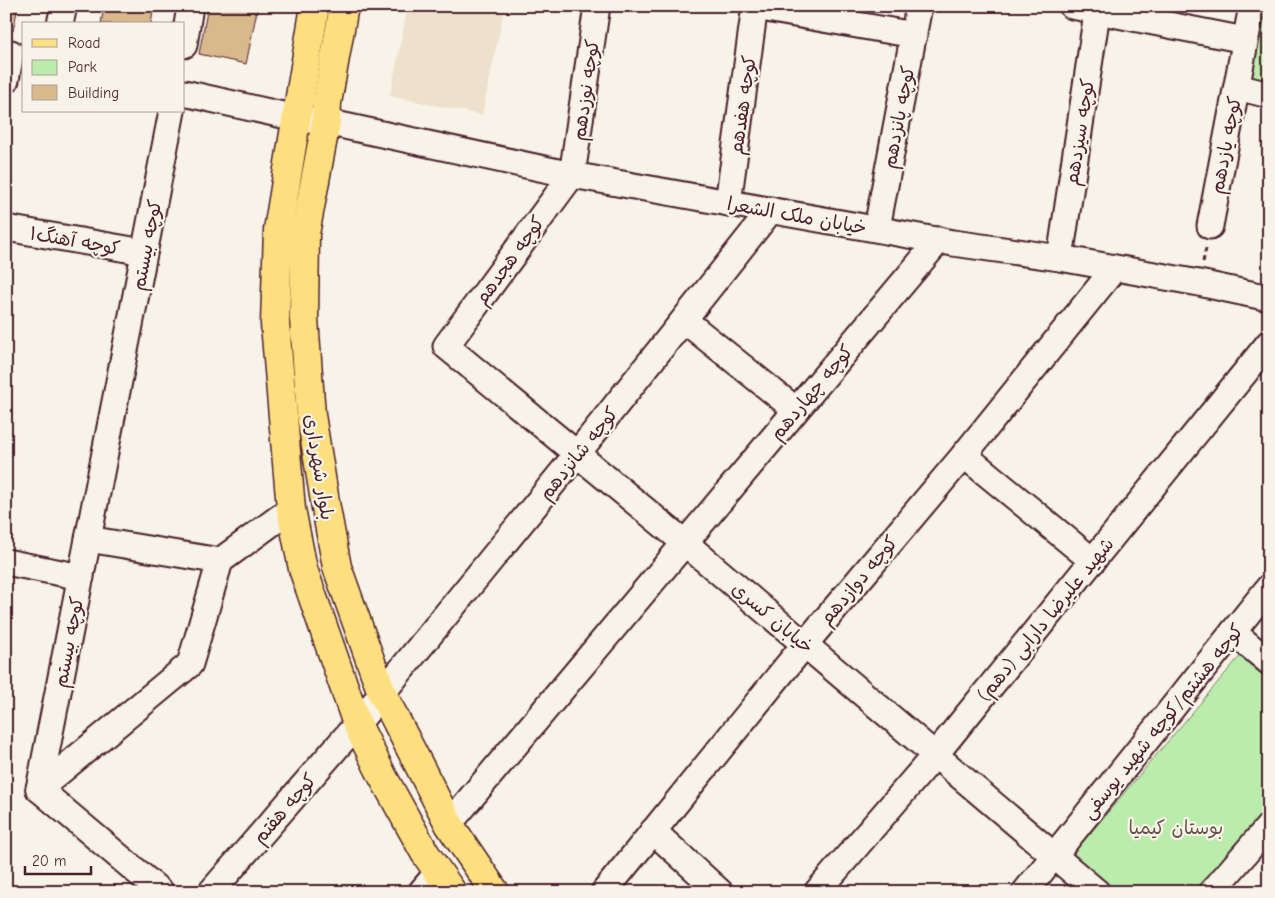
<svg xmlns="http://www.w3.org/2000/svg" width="1275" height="898" font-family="'Comic Neue','Playpen Sans Arabic',sans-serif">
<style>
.built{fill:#eee1cc}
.green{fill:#baecab;stroke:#82866b}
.building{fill:#d9b88c;stroke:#4a1f2b}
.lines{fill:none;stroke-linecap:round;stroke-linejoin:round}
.minor-casing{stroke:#4a1f2b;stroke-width:29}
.major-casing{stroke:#4a1f2b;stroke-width:31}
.path{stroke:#4a1f2b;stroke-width:3;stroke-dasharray:5 4;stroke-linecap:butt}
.minor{stroke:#f7f3e8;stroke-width:25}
.major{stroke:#fedf80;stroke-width:28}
.labels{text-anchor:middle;stroke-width:4.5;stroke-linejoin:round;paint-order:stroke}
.street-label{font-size:19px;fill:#4a1f2b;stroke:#f7f3e8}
.park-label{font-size:19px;fill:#66524b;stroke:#f7f3e8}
</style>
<rect width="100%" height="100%" fill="#f7f3e8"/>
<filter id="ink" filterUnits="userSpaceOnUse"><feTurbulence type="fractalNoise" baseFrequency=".02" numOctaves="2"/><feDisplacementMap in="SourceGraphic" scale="10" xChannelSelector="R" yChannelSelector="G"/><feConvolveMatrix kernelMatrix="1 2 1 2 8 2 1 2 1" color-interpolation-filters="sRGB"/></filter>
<g filter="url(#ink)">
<path class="built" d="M408 6H505L482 115 390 96Z"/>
<g class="green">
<path d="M1268 6H1269V86L1250 82Z"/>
<path d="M1240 656 1269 680V810L1202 892H1112L1071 856Z"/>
</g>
<g class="building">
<path d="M6 6H18L13 31 6 30Z"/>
<path d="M104 6H154L151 24H101Z"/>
<path d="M208 6H258L246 64 199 54Z"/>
</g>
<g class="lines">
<g class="minor-casing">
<g id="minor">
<path d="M597 6 572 175 446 346 685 543 1097 892"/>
<path d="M1072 6 1245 40"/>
<path d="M755 7 914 35"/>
<path d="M60 24 64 6"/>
<path d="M184 45 190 6"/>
<path d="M6 80 11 53"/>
<path d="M1237 87 1269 95"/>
<path d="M184 93 296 118 326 122 572 175 953 243 1060 258 1199 283 1269 298"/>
<path d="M728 203 755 6"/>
<path d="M1210 226 1252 6"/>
<path d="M6 228 144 252"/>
<path d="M877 228 919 6"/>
<path d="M1060 258 1098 6"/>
<path d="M684 320 796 410"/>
<path d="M964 455 1093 561"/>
<path d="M88 539 220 561"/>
<path d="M6 562 81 577"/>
<path d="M1233 632 1269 662"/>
<path d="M39 789 172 111"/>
<path d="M39 789 190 664 220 561 291 509"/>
<path d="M39 789 161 892"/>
<path d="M449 824 939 240"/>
<path d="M653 831 720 892"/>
<path d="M211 892 357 724 577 454 771 210"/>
<path d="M421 892 438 872"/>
<path d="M604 892 805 644 964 455 1114 269"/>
<path d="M817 892 935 755 1269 343"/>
<path d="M1025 892 1269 587"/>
<path d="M1212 892 1269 826"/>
</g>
</g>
<g class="major-casing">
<g id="major">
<path d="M315 6 278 230 275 324 291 509 303 569 357 724 383 777 425 853 452 892"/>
<path d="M344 6 327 103 326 122 305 234 304 319 311 415 326 508 337 567 382 693 449 824 495 892"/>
</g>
</g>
<path class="path" d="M1203 262 1206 248"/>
<use href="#minor" class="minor"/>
<use href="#major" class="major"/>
</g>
</g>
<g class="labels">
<g class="street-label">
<text transform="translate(585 90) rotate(-82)" y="7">کوچه نوزدهم</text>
<text transform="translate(742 105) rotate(-82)" y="7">کوچه هفدهم</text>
<text transform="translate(898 117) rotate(-79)" y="7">کوچه پانزدهم</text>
<text transform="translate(1079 132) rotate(-81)" y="7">کوچه سیزدهم</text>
<text transform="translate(1225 145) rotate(-79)" y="7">کوچه یازدهم</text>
<text transform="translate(797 215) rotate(10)" y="7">خیابان ملک الشعرا</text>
<text transform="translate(75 240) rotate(10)" y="7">کوچه آهنگ۱</text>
<text transform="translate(146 245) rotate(-79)" y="7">کوچه بیستم</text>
<text transform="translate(509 260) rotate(-54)" y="7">کوچه هجدهم</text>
<text transform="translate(811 392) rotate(-50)" y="7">کوچه چهاردهم</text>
<text transform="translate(578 453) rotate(-51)" y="7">کوچه شانزدهم</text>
<text transform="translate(320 467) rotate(81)" y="7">بلوار شهرداری</text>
<text transform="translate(858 580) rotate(-50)" y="7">کوچه دوازدهم</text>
<text transform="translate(773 617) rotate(40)" y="7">خیابان کسری</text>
<text transform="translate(1045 619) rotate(-51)" y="7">شهید علیرضا دارابی (دهم)</text>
<text transform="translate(68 642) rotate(-79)" y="7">کوچه بیستم</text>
<text transform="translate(1162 721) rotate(-51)" y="7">کوچه هشتم/کوچه شهید یوسفی</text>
<text transform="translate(284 808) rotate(-49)" y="7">کوچه هفتم</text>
</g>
<g class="park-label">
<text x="1176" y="834">بوستان کیمیا</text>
</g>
</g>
<rect width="1275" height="898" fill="none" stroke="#f7f3e8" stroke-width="25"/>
<rect x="12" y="12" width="1250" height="873" fill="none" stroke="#4a1f2b" stroke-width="2" filter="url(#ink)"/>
<rect x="22" y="22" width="162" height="90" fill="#f7f3e8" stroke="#b29e9c"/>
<rect x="32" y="39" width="25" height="8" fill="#fedf80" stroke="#b29e9c"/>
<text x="68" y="48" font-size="15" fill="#4a1f2b">Road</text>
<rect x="32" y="60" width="25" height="15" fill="#baecab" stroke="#b29e9c"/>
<text x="68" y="72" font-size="15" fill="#4a1f2b">Park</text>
<rect x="32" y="85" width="25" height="15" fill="#d9b88c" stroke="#b29e9c"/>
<text x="68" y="98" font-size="15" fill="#4a1f2b">Building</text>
<path d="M25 866v8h66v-8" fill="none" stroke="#4a1f2b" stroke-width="2.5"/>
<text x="32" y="866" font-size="15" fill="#4a1f2b" stroke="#f7f3e8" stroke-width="4" paint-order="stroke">20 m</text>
</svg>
